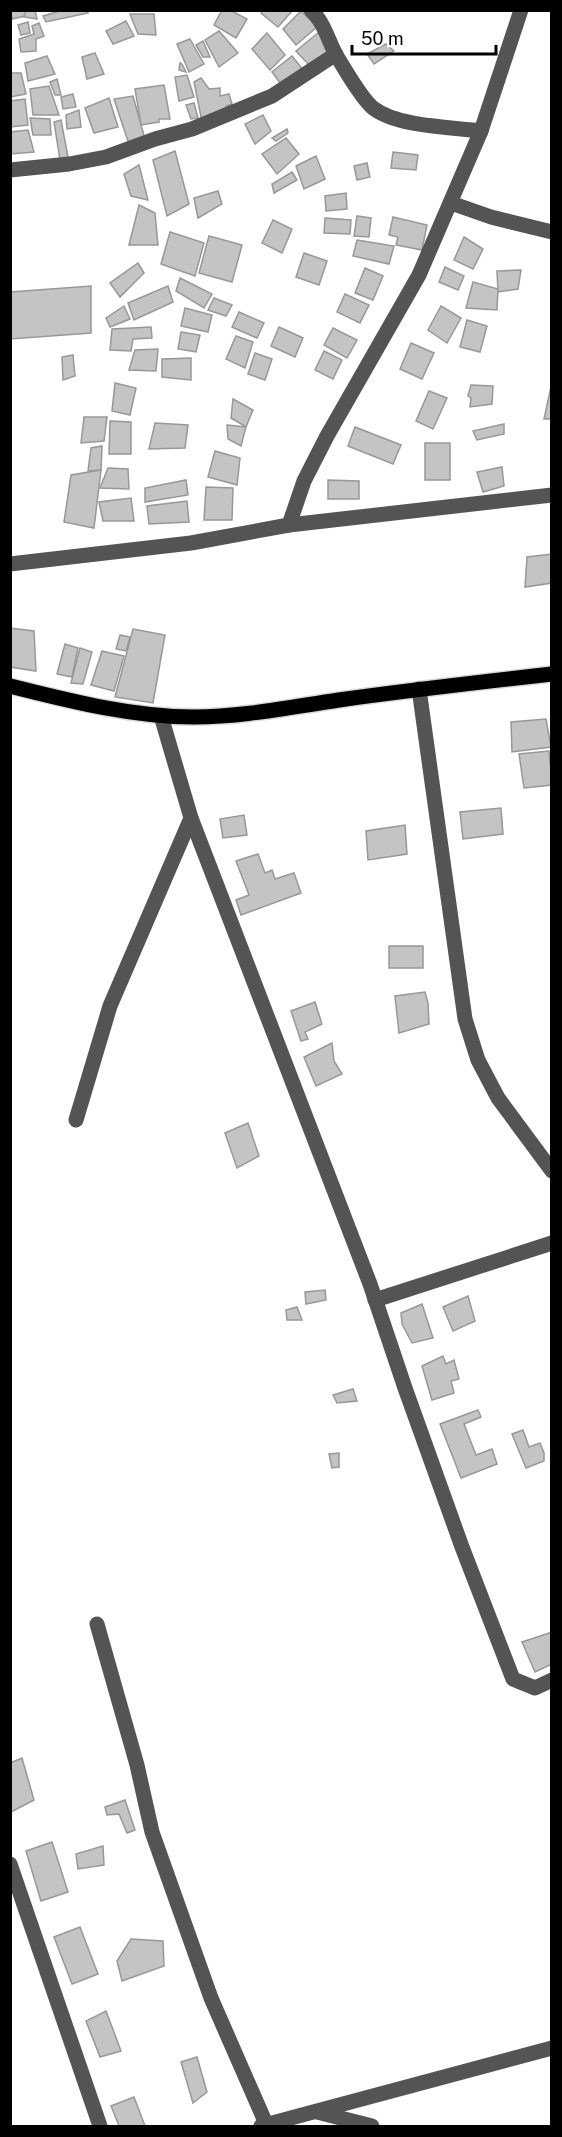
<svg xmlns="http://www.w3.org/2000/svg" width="562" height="2137" font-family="'Public Sans',sans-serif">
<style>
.building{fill:#c4c4c4;stroke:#989898;stroke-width:1.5}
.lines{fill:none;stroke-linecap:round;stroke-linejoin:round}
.major-casing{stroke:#dbdbdb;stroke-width:18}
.minor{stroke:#545454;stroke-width:15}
.major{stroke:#000;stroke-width:15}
</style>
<rect width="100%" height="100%" fill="#fff"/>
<g class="building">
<path d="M10 10H33L34 14 12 19Z"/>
<path d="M26 10H35L37 19 24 17Z"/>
<path d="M63 10H86L88 13 46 22 43 16Z"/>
<path d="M222 10H230L247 19 236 38 214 25Z"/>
<path d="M263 10H293L278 27 261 13Z"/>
<path d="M301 11 317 27 296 45 283 29Z"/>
<path d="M130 14H154L156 35 138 34Z"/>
<path d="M126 21 134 36 113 44 106 31Z"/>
<path d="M28 22 30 33 21 35 18 25Z"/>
<path d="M39 23 44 36 36 39V51L21 52 19 39 34 34 32 26Z"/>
<path d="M219 31 238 53 219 67 205 40Z"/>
<path d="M319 32 334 52 311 67 296 51Z"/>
<path d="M267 33 285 55 270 70 252 49Z"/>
<path d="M190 39 204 64 189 72 177 44Z"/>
<path d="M203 41 210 57H203L196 45Z"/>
<path d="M386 44 394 51 374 64 367 54Z"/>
<path d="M95 53 104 74 87 79 82 57Z"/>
<path d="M47 56 55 74 28 81 25 63Z"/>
<path d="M292 56 305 72 283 87 272 72Z"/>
<path d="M180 63 182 64 186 72 179 70Z"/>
<path d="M10 73H21L26 94 10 97Z"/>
<path d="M187 75 194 97 179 101 175 77Z"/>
<path d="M201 78 209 89 220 88V96L229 94 232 104 226 106 227 110 202 122 194 82Z"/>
<path d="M57 79 61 95H55L50 82Z"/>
<path d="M164 85 170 119H159V122L141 125 135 89Z"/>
<path d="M49 86 59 115H33L30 89Z"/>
<path d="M73 94 76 107 63 109 61 97Z"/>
<path d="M133 96 145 139 129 144 114 99Z"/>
<path d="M109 98 118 127 94 133 85 108Z"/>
<path d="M25 99 28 125 10 127V101Z"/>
<path d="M194 103 198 118 191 119 186 105Z"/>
<path d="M79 110 81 127 67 129 66 115Z"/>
<path d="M263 115 271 131 255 144 245 124Z"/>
<path d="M30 118 50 119 51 135H33Z"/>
<path d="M61 120 68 157 60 160 54 122Z"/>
<path d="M287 129 288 133 276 141 272 138Z"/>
<path d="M28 130 34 152 10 154V132Z"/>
<path d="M286 138 299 154 277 174 262 154Z"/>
<path d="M175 151 189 204 167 216 153 160Z"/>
<path d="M393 152 418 155 416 170 391 168Z"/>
<path d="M316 156 325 179 304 189 296 166Z"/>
<path d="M367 163 370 177 357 180 354 166Z"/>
<path d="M139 165 148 200 131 196 124 174Z"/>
<path d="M292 172 297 180 274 193 272 184Z"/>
<path d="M218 191 222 204 198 218 194 198Z"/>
<path d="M346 193 347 209 326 211 325 196Z"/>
<path d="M139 205 155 213 158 245H129Z"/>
<path d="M357 216 371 218 369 237 354 236Z"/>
<path d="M393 217 427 225 422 250 396 245 398 237 389 235Z"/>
<path d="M325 218 351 220 350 234 324 233Z"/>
<path d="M273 220 292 229 282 253 262 243Z"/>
<path d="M170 232 204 243 195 276 161 264Z"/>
<path d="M209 236 242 245 232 282 199 273Z"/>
<path d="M464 237 483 249 473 269 454 260Z"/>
<path d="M357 240 394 246 389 264 353 256Z"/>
<path d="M304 253 327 261 319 285 296 277Z"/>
<path d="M138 263 144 273 120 297 110 283Z"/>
<path d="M445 267 464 276 458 290 439 282Z"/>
<path d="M365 268 383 276 373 300 355 293Z"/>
<path d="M521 270 518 289 498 292 497 271Z"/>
<path d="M180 278 212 294 204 308 176 291Z"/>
<path d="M473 282 498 289 497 310 466 308Z"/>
<path d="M91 286V333L10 339V292Z"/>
<path d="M168 286 173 302 134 320 128 303Z"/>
<path d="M345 294 369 305 360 323 337 312Z"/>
<path d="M214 298 232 305 226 316 208 310Z"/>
<path d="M124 306 130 319 110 327 106 318Z"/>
<path d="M441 306 461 318 447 343 428 330Z"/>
<path d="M185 308 212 315 208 332 181 326Z"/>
<path d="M239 312 264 323 257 338 232 327Z"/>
<path d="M467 320 487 326 480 352 460 347Z"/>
<path d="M151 327 152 338 133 339 131 351 110 350 112 329Z"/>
<path d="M279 327 303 338 295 357 271 346Z"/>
<path d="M333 328 357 340 347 358 324 345Z"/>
<path d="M181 332 200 335 196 352 178 349Z"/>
<path d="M236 336 253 342 245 368 226 359Z"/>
<path d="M411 343 434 353 422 379 400 369Z"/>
<path d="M158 349 156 371 129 370 135 350Z"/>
<path d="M324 351 342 360 333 379 315 370Z"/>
<path d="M255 353 272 359 265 380 248 374Z"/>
<path d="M73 355 75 376 63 380 62 357Z"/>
<path d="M191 358V380L162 377V359Z"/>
<path d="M552 382V419H544Z"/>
<path d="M115 383 136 388 130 415 112 411Z"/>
<path d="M471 385 493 386 492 404 470 407 471 398 468 396Z"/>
<path d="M429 391 447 398 433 429 416 421Z"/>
<path d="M233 399 253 410 246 427 231 418Z"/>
<path d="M84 417H107L104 441 81 443Z"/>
<path d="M110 421 131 422V454H109Z"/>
<path d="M155 423 188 425 185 448 149 449Z"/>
<path d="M504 424V434L477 440 473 431Z"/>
<path d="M227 425 246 427 241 446 228 439Z"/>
<path d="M355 427 401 445 393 464 348 446Z"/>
<rect x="425" y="443" width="25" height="37"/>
<path d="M102 446 101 470 88 471 91 448Z"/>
<path d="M215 451 240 458 237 485 208 477Z"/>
<path d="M502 467 504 486 483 492 477 472Z"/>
<path d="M108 468 128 469 129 489 100 488Z"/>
<path d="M101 470 94 528 64 522 71 475Z"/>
<path d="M186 480 188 495 145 502V488Z"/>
<path d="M328 480 359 481V499H328Z"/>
<path d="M206 487 233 488 232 520H204Z"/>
<path d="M131 498 134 521H103L99 502Z"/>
<path d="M187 501 189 522 149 524 147 506Z"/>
<path d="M552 554V583L525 587 527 557Z"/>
<path d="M10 628 34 631 36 671 10 667Z"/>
<path d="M133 629 165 635 153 703 115 697Z"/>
<path d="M120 635 130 637 126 651 116 649Z"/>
<path d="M65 644 78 648 72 677 57 674Z"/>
<path d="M80 648 92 652 83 684 71 683Z"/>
<path d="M102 651 124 656 114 691 91 685Z"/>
<path d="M546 719 551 747 512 752 511 722Z"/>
<path d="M549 751 552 785 524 788 519 754Z"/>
<path d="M501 808 503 834 463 839 460 812Z"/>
<path d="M244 815 247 835 223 838 220 819Z"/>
<path d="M405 825 407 854 368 860 366 831Z"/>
<path d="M258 854 265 873 272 870 275 879 294 873 301 893 241 915 236 900 249 895 236 861Z"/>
<rect x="389" y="946" width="34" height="22"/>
<path d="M425 992 428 1003 429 1024 399 1033 395 996Z"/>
<path d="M315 1002 322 1024 305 1032 308 1039 301 1041 291 1011Z"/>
<path d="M332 1043 334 1061 342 1074 316 1086 304 1057Z"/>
<path d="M248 1123 259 1156 237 1168 225 1133Z"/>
<path d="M325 1290 326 1300 306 1304 305 1292Z"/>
<path d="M468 1296 475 1321 453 1331 443 1307Z"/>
<path d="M422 1304 433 1338 412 1343 402 1324 401 1313Z"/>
<path d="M297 1307 302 1320H287L286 1310Z"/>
<path d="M443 1356 446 1364 454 1360 459 1379 451 1381 454 1393 432 1400 422 1366Z"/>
<path d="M353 1389 357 1401 337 1403 333 1395Z"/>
<path d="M478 1410 481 1417 464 1424 476 1455 492 1449 497 1464 461 1478 440 1424Z"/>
<path d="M523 1430 529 1447 540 1443 544 1453V1461L526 1468 512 1434Z"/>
<path d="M339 1453V1467L332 1468 329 1454Z"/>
<path d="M552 1632V1664L535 1672 522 1642Z"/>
<path d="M22 1758 34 1800 11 1812 10 1763Z"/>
<path d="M125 1800 135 1830 127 1833 119 1814 107 1815 105 1807Z"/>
<path d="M52 1842 68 1892 41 1901 26 1851Z"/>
<path d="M103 1846 104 1865 78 1869 76 1854Z"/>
<path d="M80 1927 98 1974 72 1984 54 1937Z"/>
<path d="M131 1939 163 1941 164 1966 122 1981 117 1961Z"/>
<path d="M106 2011 121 2051 100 2057 86 2021Z"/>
<path d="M197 2057 207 2092 193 2103 181 2062Z"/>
<path d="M134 2097 145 2126H119L111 2106Z"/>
</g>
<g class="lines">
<g class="major-casing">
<path id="major" d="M10 686C70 701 132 717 194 717 242 717 291 707 339 700 410 690 481 682 552 674"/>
</g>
<g class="minor">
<path d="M311 10C324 22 328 40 336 55 345 69 360 97 373 108 398 127 450 127 481 131"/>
<path d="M10 170 69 164 106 157 155 139 192 129 272 96 336 54"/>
<path d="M451 203 491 217 552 232"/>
<path d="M289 525 304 481 327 436 419 275 481 131 521 10"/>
<path d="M10 564 191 543 289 525 552 495"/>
<path d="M419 689 465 1019 478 1060 498 1098 552 1171"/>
<path d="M161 716 191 818 370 1284 405 1388 462 1547 513 1679 535 1688 552 1680"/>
<path d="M76 1120 110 1006 191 818"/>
<path d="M375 1300 552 1243"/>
<path d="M97 1624 137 1765 152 1832 211 1998 267 2126"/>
<path d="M10 1864 100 2126"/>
<path d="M317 2112 372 2126"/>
<path d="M261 2126 552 2048"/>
</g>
<use href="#major" class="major"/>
</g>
<rect width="562" height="2137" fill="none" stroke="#000000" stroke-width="24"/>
<path d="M352 45v9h144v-9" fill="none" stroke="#000000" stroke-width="3"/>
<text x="361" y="45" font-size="18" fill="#000000" stroke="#ffffff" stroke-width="4.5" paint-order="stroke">50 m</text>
</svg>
